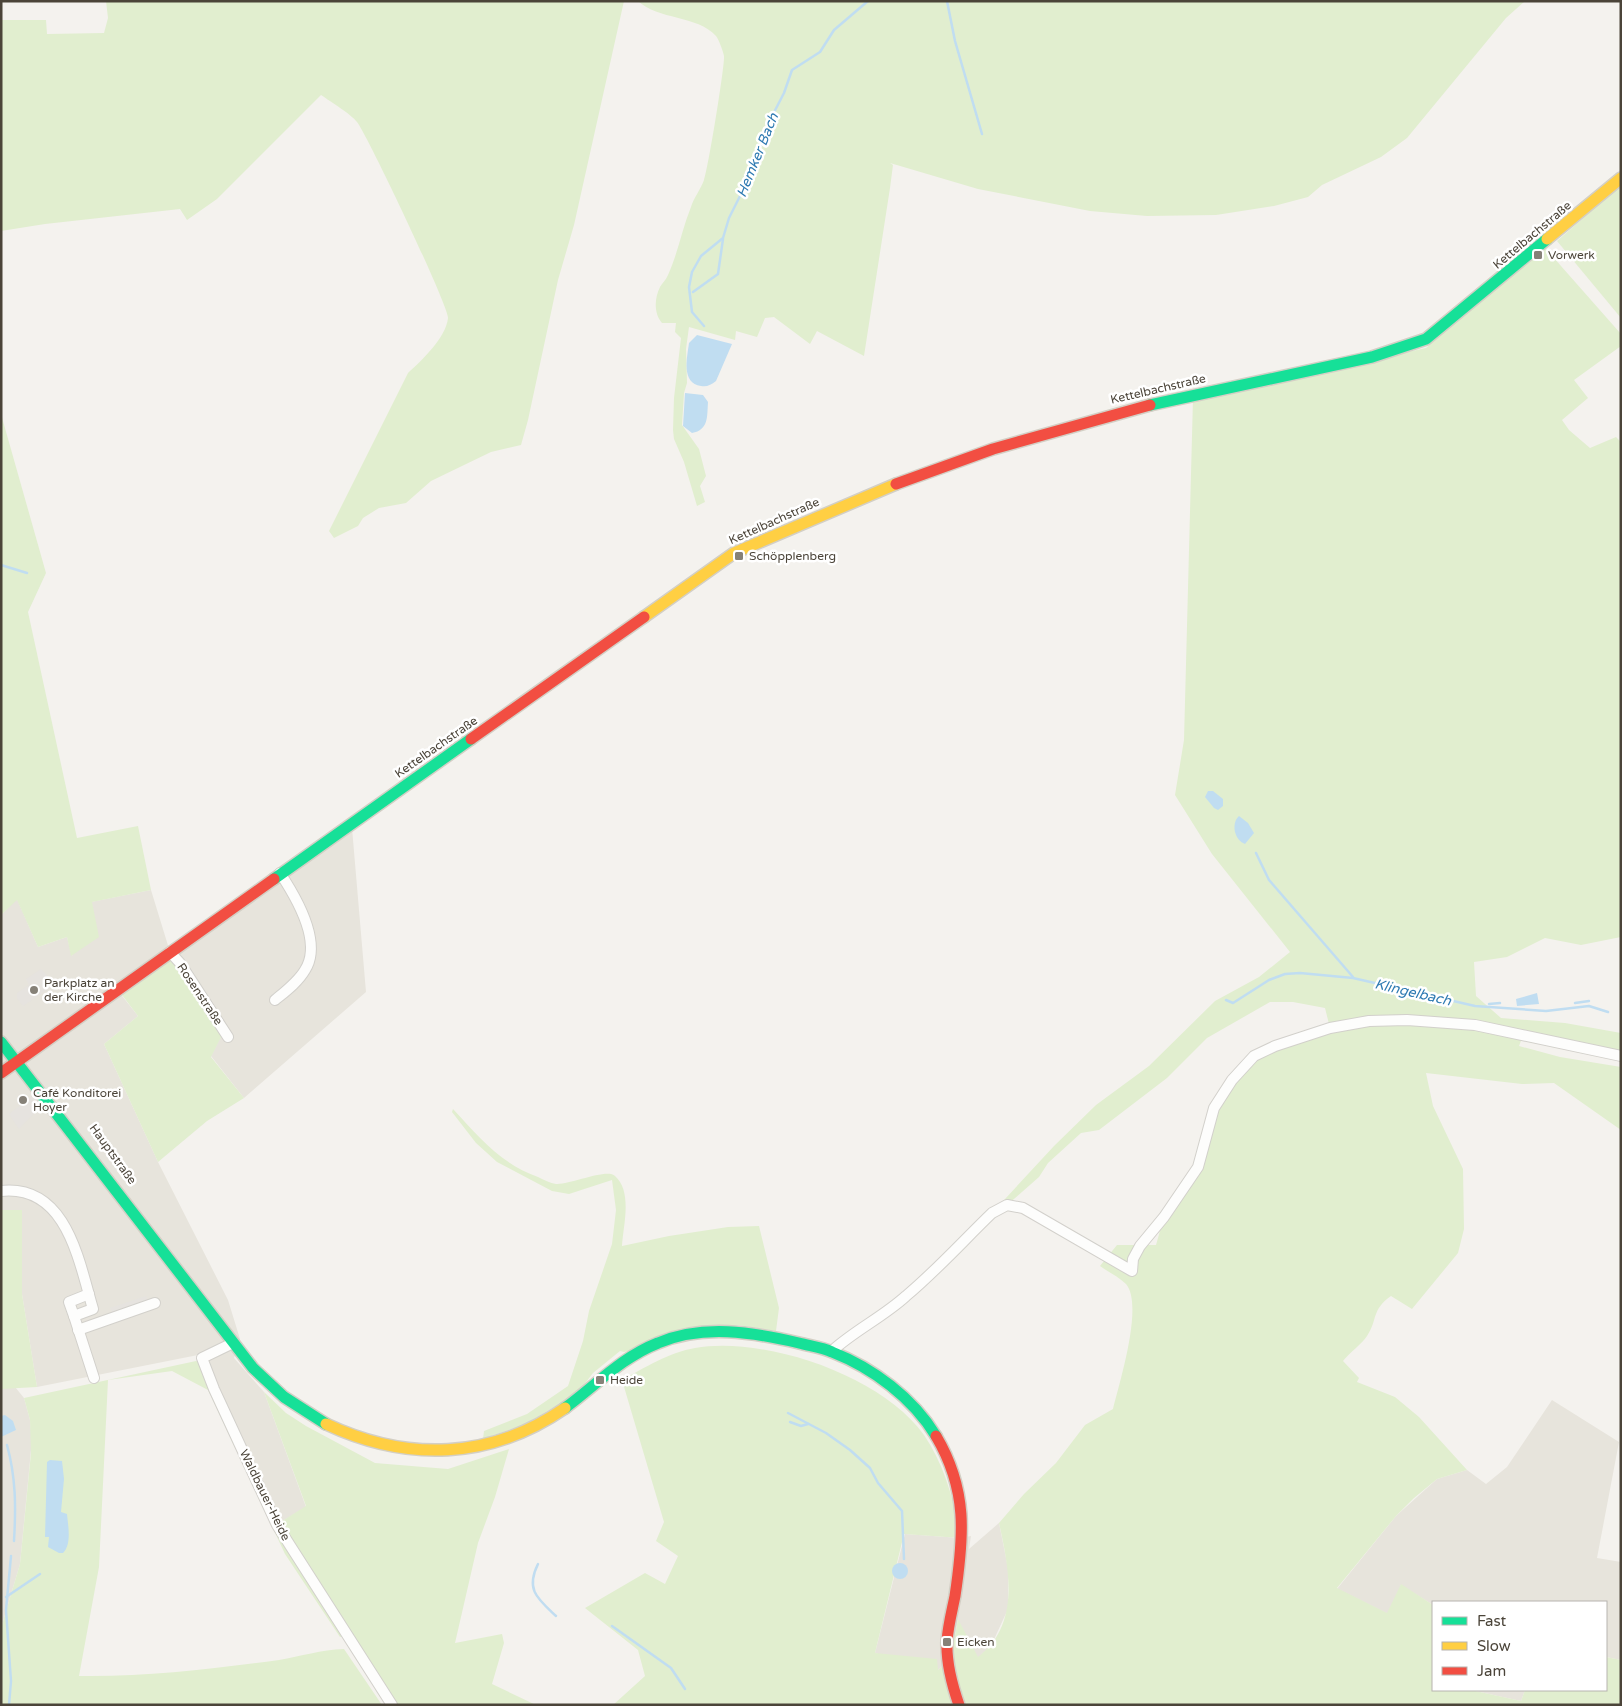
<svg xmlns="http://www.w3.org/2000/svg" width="1622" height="1706" font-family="'Varela Round',sans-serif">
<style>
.residential{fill:#e7e4dc}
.green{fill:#e1eecf}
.parking{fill:#e6e3df}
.water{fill:#c0ddf1}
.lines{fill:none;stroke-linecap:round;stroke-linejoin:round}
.stream{stroke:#c0ddf1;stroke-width:2.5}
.street-casing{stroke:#d2d0cb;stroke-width:12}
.fast-casing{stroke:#d3cfc5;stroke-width:14}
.slow-casing{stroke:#d3cfc5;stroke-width:14}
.jam-casing{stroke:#d3cfc5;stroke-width:14}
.street{stroke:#fdfdfc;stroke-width:10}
.fast{stroke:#16e098;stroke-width:11}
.slow{stroke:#ffcf43;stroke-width:11}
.jam{stroke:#f24e42;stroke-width:11}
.poi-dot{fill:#868178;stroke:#fff;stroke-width:2}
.labels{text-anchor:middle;stroke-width:5;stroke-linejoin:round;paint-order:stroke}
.street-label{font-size:12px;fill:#4b4439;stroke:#fff}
.poi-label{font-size:12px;fill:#4b4439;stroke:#fff;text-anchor:start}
.water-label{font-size:14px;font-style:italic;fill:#2e7ab2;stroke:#fff}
</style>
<rect width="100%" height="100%" fill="#f4f2ee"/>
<g class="residential">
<path d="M352 828 366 992 244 1098 211 1056 119 992 138 1016 104 1044 158 1162 228 1300 240 1339 234 1358 264 1392 306 1507 279 1523 203 1354 37 1387 22 1294V1210H1V915L17 899 38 947 67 937 72 956 91 902 151 890 170 952Z"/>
<path d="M1 1299 15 1387 24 1398 30 1420 32 1440 20 1564 1 1628Z"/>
<path d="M1552 1400 1619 1442 1597 1558 1621 1562V1660L1606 1657V1602H1433V1605L1401 1585 1388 1614 1337 1589 1396 1516 1437 1479 1467 1470 1486 1484 1507 1467Z"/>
<path d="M999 1523 1008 1568V1609L991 1646 978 1658 958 1620 951 1657 937 1671 875 1653 905 1534 960 1538 971 1536 969 1549Z"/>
<path d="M1471 1690H1525L1521 1701Z"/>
</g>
<g class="green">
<path d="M106 1H624L574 225 558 280 528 420 521 445 491 452 462 466 431 481 406 503 379 508 363 518 358 526 334 538 329 531 408 373C421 361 446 338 448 318 449 307 369 138 357 122 351 114 331 102 321 95L217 199 187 220 180 209 45 224 1 231V20H46L47 34 104 33 108 18Z"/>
<path d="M638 1H1525L1506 18 1407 138 1381 157 1322 185 1308 197 1274 206 1216 215 1147 216 1090 211 978 189 890 163 893 165 890 188 864 356 817 331 810 344 774 317 765 318 757 337 736 331 735 340 689 327 686 349 687 383 684 393 682 425 699 449 706 476 700 486 705 502 697 506 684 462 674 439 673 430 674 398 681 338 675 332 676 323H662C654 314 654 299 660 287 662 283 666 280 668 275 678 253 682 229 691 207 694 197 701 189 704 180 708 170 725 65 724 56 723 51 719 40 716 36 697 15 658 20 638 1Z"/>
<path d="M1621 185V318L1557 241Z"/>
<path d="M1546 249 1621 334V346L1574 380 1588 398 1562 420 1569 430 1590 448 1616 437 1621 442V937L1581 945 1545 938 1507 957 1474 962 1476 996 1501 1018 1565 1023 1621 1033V1052L1524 1033 1519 1046 1560 1057 1621 1067V1130L1554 1083 1522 1084 1426 1073 1433 1106 1463 1169 1464 1229 1458 1253 1412 1309 1391 1296C1371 1310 1378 1320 1367 1336 1362 1344 1350 1352 1343 1361L1359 1378 1357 1382 1395 1397 1419 1417 1467 1470 1437 1479 1414 1498 1396 1516 1337 1588 1387 1613 1401 1584 1433 1605V1690H1471L1521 1701 1525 1690H1606V1657L1621 1660V1705H613L645 1676 638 1650 585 1608 645 1573 665 1584 678 1556 656 1541 664 1522 622 1380C644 1368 670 1352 695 1348 766 1336 882 1376 924 1435 945 1466 955 1503 960 1538L904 1534 875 1653 937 1659 938 1670 951 1657 958 1619 978 1657C1021 1624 1009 1569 999 1523L1024 1494 1056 1463 1085 1425 1113 1409C1119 1384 1144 1305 1126 1284 1119 1277 1108 1272 1100 1266L1117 1245H1156L1164 1217 1198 1167 1214 1108 1254 1056 1330 1028 1325 1008 1293 1002H1270L1207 1038 1167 1078 1099 1130 1081 1133 1048 1163 1039 1177 1007 1205 992 1213 1054 1146 1096 1105 1149 1066 1215 1001 1259 977 1290 952 1212 854 1175 795 1184 740 1193 398 1426 348 1478 302Z"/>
<path d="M1 414 46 573 28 612 77 838 138 826 151 890 92 902 99 937 71 956 67 937 38 947 17 900 1 915Z"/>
<path d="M170 952 225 1029 211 1057 244 1098 207 1121 158 1162 104 1044 138 1016 119 991Z"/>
<path d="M453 1109C479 1137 501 1164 538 1177 544 1180 550 1183 556 1184 570 1185 607 1168 615 1176 633 1192 623 1226 622 1246L669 1236 728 1227 759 1226 779 1308 776 1331 738 1325 624 1352 620 1351 593 1373 583 1386 569 1398 526 1424 483 1439 484 1431 527 1414 568 1386 583 1341 589 1311 612 1244 616 1210 612 1180 569 1194 552 1191 497 1162 476 1143 452 1112Z"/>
<path d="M1 1210H22V1294L37 1387 1 1389Z"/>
<path d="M196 1361 199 1362 243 1456 343 1636 340 1637 285 1554 208 1390 172 1371 108 1380 99 1567 79 1676C146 1677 213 1669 279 1660 301 1656 321 1650 344 1649L382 1705H1V1628L20 1564 31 1453 30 1420 24 1398Z"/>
<path d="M264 1392 286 1413 306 1426 375 1463 448 1469 509 1449 495 1497 478 1543 455 1643 502 1634 504 1643 492 1684 536 1705H398L279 1523 306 1506Z"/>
</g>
<g class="parking">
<path d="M41 969 48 976 51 987 23 1006 17 998V993L29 985 26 979Z"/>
<path d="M34 1095 41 1103 40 1107 19 1129 9 1114Z"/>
<path d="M146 1296 148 1302 113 1314 110 1308Z"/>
</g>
<g class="water">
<path d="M697 335 732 344 716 381C711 385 707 387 701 386 681 383 687 358 689 343Z"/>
<path d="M685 393 703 395 708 402C707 416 709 430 692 433L683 426Z"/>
<path d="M1208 791H1213L1223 799V806L1218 810 1214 808 1205 797Z"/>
<path d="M1239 816 1248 823 1254 833 1245 844C1234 840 1231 823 1239 816Z"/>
<path d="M1537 993 1539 1004 1517 1006 1516 999Z"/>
<path d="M5 1415 13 1421 16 1430 1 1437V1416Z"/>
<path d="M50 1460 62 1461 64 1479 61 1512 67 1514C68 1525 72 1544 63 1553H59L48 1547 49 1537H45L47 1462Z"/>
<circle cx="900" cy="1571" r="8"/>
</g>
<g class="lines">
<g class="stream">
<path d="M947 1 955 41 982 134"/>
<path d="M693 292 718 274 723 239"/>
<path d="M704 326 692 312 689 287 692 272 701 256 723 238 729 218 745 186 769 122 784 93 792 70 820 52 834 30 868 1"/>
<path d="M1 565 27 573"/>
<path d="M1256 853 1269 880 1353 977"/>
<path d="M1226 1000 1233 1003 1269 980 1285 974 1300 973 1353 978 1475 1006 1546 1011 1589 1006 1608 1012"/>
<path d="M1575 1003 1589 1001"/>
<path d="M1489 1004 1500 1003"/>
<path d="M788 1413 826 1433 850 1450 870 1468 878 1483 902 1511 904 1559"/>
<path d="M790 1422 801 1426 808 1424"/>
<path d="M7 1445C16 1478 16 1507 14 1541"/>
<path d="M538 1564C525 1590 538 1599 556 1616"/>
<path d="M6 1597 40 1574"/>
<path d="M612 1626 671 1668 685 1689"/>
<path d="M9 1705 11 1681 6 1610 11 1556"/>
</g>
<g class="street-casing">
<g id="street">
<path d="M170 952 180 963 228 1037"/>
<path d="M275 1000C286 991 298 982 305 970 323 942 296 897 280 873"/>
<path d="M1 1191C67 1184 79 1262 93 1309L74 1316 94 1378"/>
<path d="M74 1316 69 1302 89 1294"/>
<path d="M78 1330 155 1303"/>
<path d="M233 1343 202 1358 214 1389 277 1525 392 1705"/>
<path d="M832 1351C855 1330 883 1317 906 1296 936 1271 963 1241 992 1213L1007 1205 1023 1208 1132 1271 1133 1259 1140 1246 1164 1217 1198 1167 1214 1108 1232 1080 1254 1056 1275 1046 1330 1028 1369 1021 1407 1020 1475 1025 1621 1056"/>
</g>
</g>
<g class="fast-casing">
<g id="fast">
<path d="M1150 405 1372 357 1426 339 1547 239"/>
<path d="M274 879 471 739"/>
<path d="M1 1042 253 1368 284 1397 326 1424"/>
<path d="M565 1408C595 1386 622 1357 658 1343 703 1324 752 1332 799 1343 810 1346 822 1347 832 1352 873 1368 913 1398 936 1436"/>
</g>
</g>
<g class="slow-casing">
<g id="slow">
<path d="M1547 239 1621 178"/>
<path d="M644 617 734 553 896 484"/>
<path d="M326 1424C407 1462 490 1460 565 1408"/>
</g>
</g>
<g class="jam-casing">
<g id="jam">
<path d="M896 484 993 449 1150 405"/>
<path d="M471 739 644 617"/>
<path d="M1 1073 274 879"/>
<path d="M936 1436C968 1490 964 1536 955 1596 952 1611 948 1626 947 1641 946 1663 952 1685 959 1705"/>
</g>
</g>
<use href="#street" class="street"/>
<use href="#fast" class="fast"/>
<use href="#slow" class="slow"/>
<use href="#jam" class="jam"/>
</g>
<g class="poi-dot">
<rect x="1533" y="250" width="10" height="10" rx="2.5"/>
<rect x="734" y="551" width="10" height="10" rx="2.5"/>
<circle cx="34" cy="990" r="5"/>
<circle cx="23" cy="1100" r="5"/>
<rect x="595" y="1375" width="10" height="10" rx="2.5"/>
<rect x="942" y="1637" width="10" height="10" rx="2.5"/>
</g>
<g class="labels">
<g class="street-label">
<text transform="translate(1532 235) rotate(-40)" y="4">Kettelbachstraße</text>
<text transform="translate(1158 389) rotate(-13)" y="4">Kettelbachstraße</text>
<text transform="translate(774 521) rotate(-24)" y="4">Kettelbachstraße</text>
<text transform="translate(436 747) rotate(-35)" y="4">Kettelbachstraße</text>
<text transform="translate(200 994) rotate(56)" y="4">Rosenstraße</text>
<text transform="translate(113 1154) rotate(54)" y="4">Hauptstraße</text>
<text transform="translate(265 1495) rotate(64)" y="4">Waldbauer-Heide</text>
</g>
<g class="poi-label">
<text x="1548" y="259">Vorwerk</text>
<text x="749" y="560">Schöpplenberg</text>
<text x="44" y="987">Parkplatz an<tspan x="44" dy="14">der Kirche</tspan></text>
<text x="33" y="1097">Café Konditorei<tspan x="33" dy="14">Hoyer</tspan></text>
<text x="610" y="1384">Heide</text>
<text x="957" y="1646">Eicken</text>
</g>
<g class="water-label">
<text transform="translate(757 155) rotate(-68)" y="5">Hemker Bach</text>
<text transform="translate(1413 992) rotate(13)" y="5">Klingelbach</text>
</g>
</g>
<rect width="1622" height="1706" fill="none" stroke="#4b4439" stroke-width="5"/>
<rect x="1432" y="1601" width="175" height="90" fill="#ffffff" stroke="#b7b4b0"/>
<rect x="1442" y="1617" width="25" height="8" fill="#16e098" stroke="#b7b4b0"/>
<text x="1477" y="1626" font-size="15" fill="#4b4439">Fast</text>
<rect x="1442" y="1642" width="25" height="8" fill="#ffcf43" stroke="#b7b4b0"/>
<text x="1477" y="1651" font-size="15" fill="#4b4439">Slow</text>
<rect x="1442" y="1667" width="25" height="8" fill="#f24e42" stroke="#b7b4b0"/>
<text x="1477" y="1676" font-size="15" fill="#4b4439">Jam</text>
</svg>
